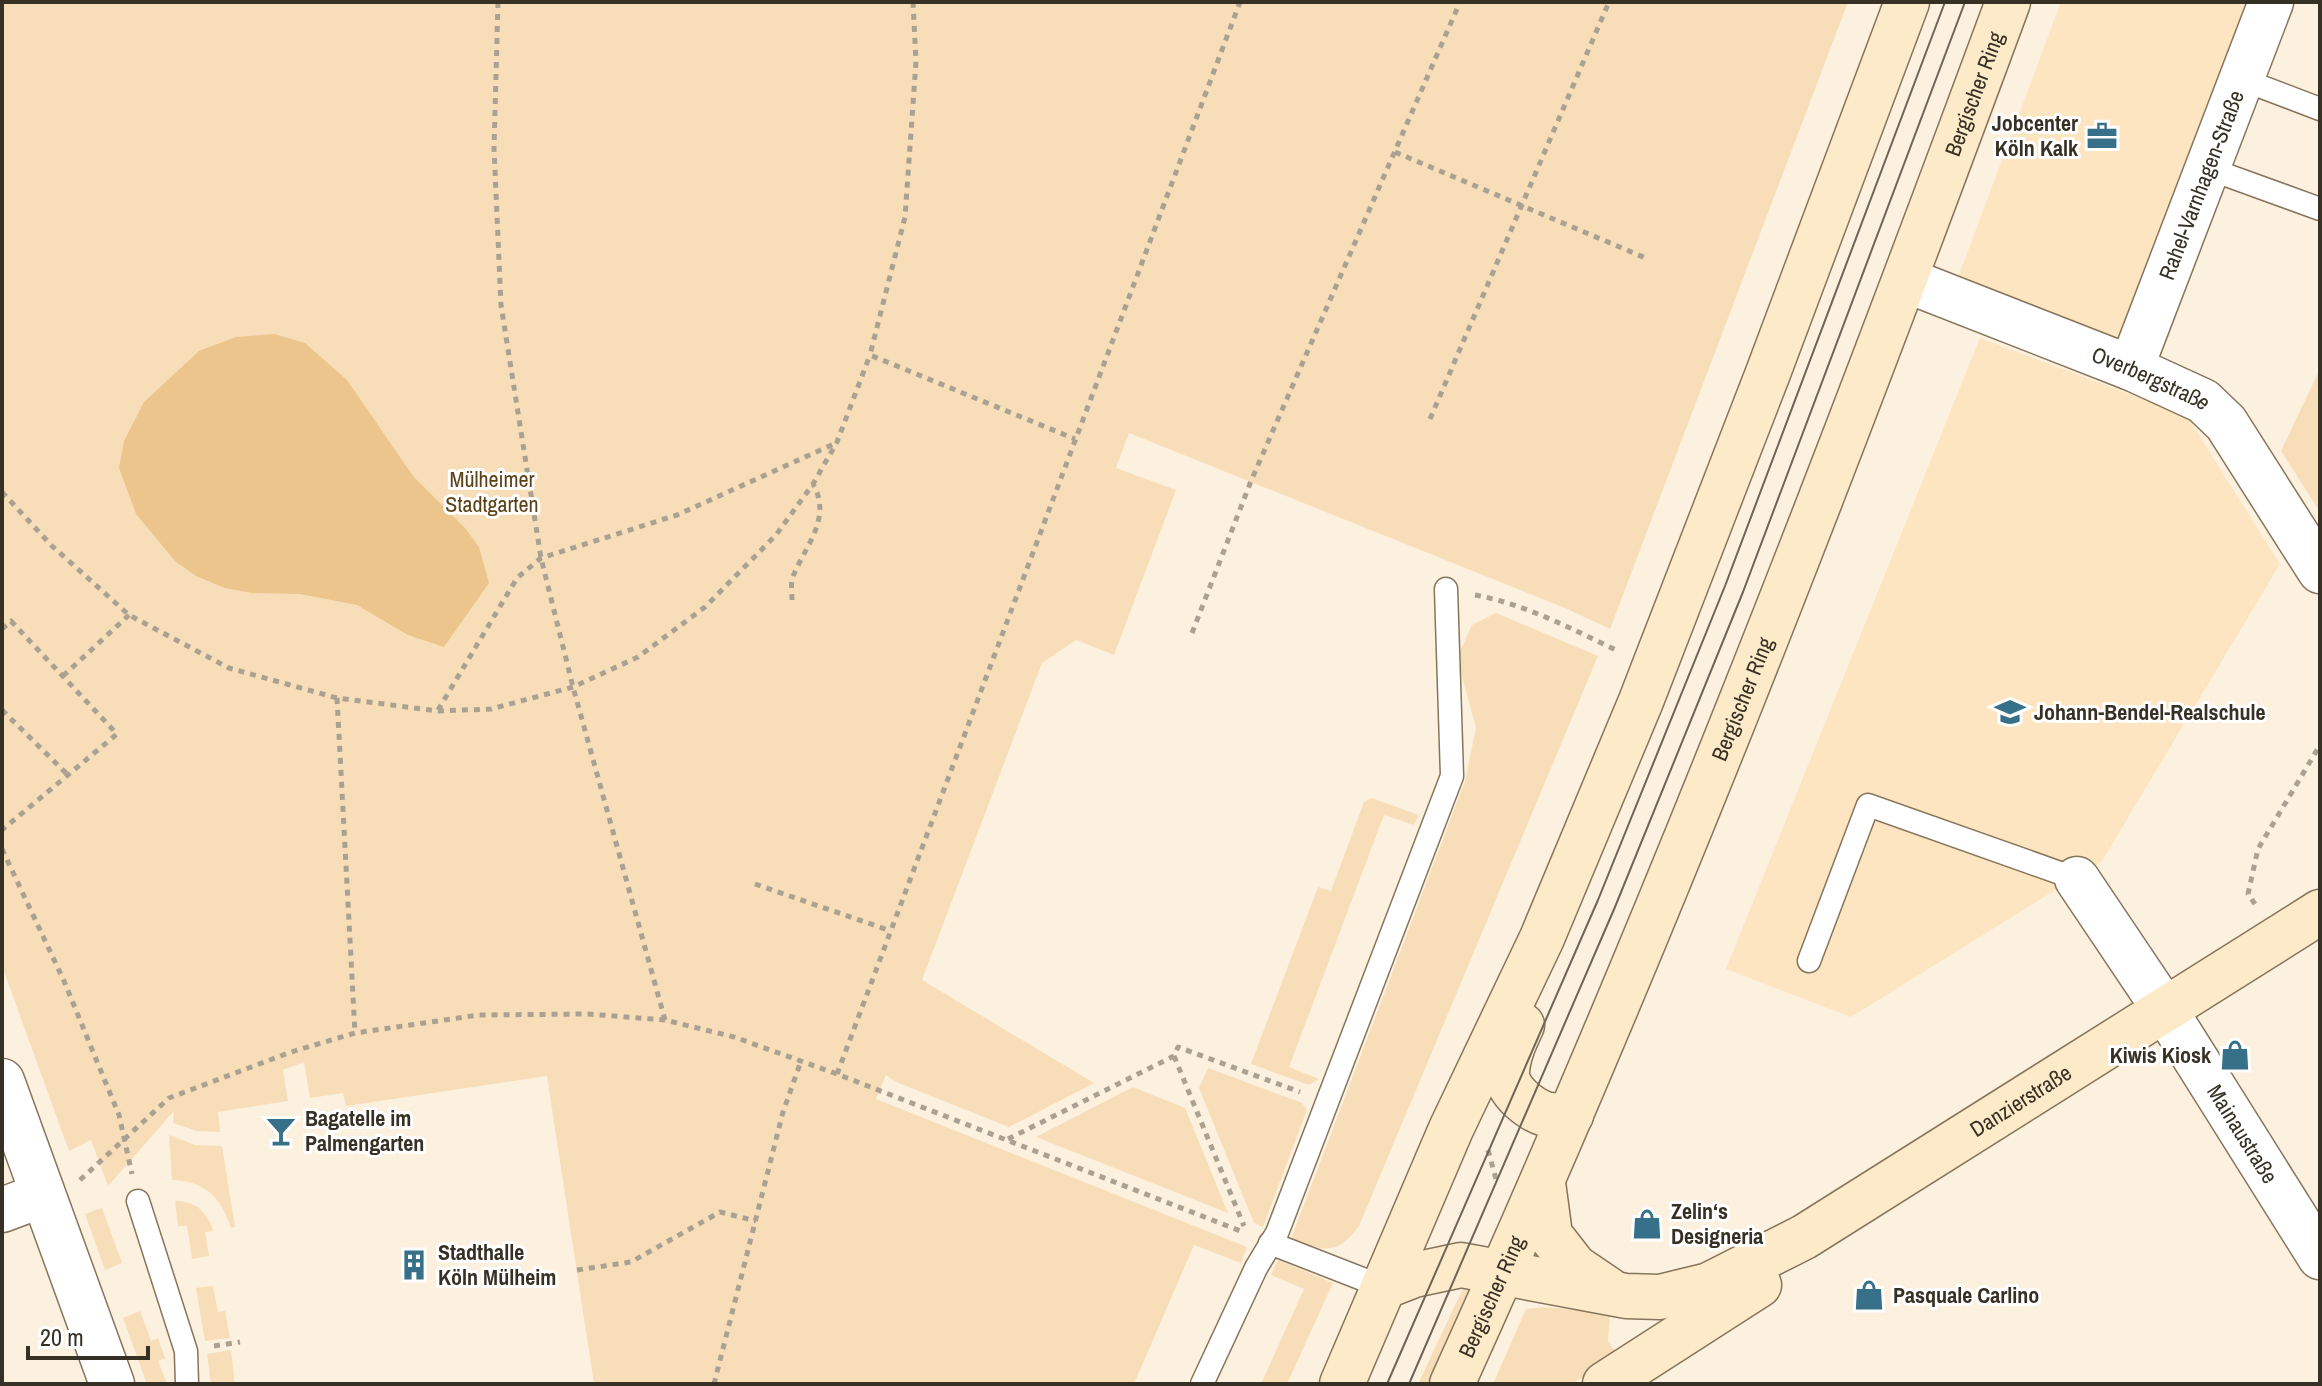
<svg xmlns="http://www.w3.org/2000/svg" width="2322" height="1386" font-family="'Archivo Narrow',sans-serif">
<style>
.built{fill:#fde5c2}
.green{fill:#f8deb8}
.water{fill:#ebc58c}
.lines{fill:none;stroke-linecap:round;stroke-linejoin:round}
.lane-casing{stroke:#87755b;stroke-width:25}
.street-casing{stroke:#87755b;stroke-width:47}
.secondary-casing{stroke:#87755b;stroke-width:47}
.path{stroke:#aba192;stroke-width:5;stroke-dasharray:6 6;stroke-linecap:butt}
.lane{stroke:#fff;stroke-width:22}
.street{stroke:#fff;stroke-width:44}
.secondary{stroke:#fdeac9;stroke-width:44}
.tram{stroke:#6d6558;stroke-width:2}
.labels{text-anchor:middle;stroke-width:6;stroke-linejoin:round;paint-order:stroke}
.street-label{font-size:22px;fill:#373025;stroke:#fff}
.poi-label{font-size:22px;font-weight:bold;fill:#373025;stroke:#fff;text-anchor:start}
.park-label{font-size:22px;fill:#5b4216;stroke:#fff}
</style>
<rect width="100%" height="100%" fill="#fcf0df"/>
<g class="built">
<path d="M2061 2H2249L2125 346 1956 283Z"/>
<path d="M1980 338 2187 416 2280 564 2102 861 1851 1017 1726 969Z"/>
</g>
<g class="green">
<path d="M2 2H1848L1610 629 1565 608 1129 433 1116 468 1176 490 1114 655 1076 640 1042 663 922 980 1094 1083 1009 1127 896 1082 886 1075 876 1099 1247 1247 1241 1263 1194 1245 1134 1384H594L547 1076 346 1106 343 1093 310 1098 304 1062 283 1070 288 1101 218 1112 220 1132 197 1131 173 1123 174 1111 108 1186 91 1140 69 1151 2 966Z"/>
<path d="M2320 369V512L2281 451Z"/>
<path d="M1496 613 1598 656 1359 1226C1337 1256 1322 1251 1291 1239L1465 781 1476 728 1457 658 1472 625Z"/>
<path d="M1371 798 1419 815 1414 825 1384 815 1289 1067 1319 1079 1309 1085 1251 1064 1318 887 1331 891 1364 802Z"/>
<path d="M1208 1068 1302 1103 1307 1110 1263 1227 1254 1223 1199 1088Z"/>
<path d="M1133 1087 1185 1108 1228 1213 1036 1137Z"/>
<path d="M169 1135 195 1145 222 1146 235 1227 231 1228C221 1197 205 1181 172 1180Z"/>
<path d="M175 1201C195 1201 207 1211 213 1231L205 1232 209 1256 192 1259 187 1226H178Z"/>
<path d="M102 1208 122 1263 105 1270 85 1214Z"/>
<path d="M1278 1260 1333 1283 1287 1384H1261L1304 1289 1271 1275Z"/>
<path d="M1467 1280 1473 1288 1428 1384H1418Z"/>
<path d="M213 1286 218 1312 225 1311 230 1338 205 1341 196 1288Z"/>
<path d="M1544 1307 1610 1313 1608 1341 1618 1355 1572 1384H1493L1526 1309Z"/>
<path d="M140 1311 151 1341 158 1338 165 1358 158 1361 167 1384H147L123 1318Z"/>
<path d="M231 1350 235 1384H211L207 1354Z"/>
</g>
<path class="water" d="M274 334 305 343 347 380 413 476 465 528 479 547 489 583 444 647 408 635 357 605 300 594 252 593 225 588 196 576 175 561 136 514 119 468 124 441 144 402 199 351 236 337Z"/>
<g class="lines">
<g class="lane-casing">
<g id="lane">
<path d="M2241 79 2320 109"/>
<path d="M2207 168 2320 209"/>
<path d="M1809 961 1868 805 2077 879"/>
<path d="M138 1201 186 1351 187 1384"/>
<path d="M1270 1243 1383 1287"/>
<path d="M1202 1384 1256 1268 1277 1233 1452 776 1446 589"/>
</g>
</g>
<g class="street-casing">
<g id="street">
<path id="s1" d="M1906 280 2131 368 2203 401 2226 423 2320 571"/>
<path id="s2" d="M2131 368 2271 2"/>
<path id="s3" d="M2077 879 2165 1010 2320 1257"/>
<path d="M2 1081 112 1384"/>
<path d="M2 1210 42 1195"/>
</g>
</g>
<g class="secondary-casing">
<g id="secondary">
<path d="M1522 1025C1515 1040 1507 1057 1507 1074 1507 1091 1530 1109 1545 1114 1553 1116 1563 1115 1571 1115"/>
<path d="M1543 1183 1550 1235 1575 1267 1609 1290"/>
<path id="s4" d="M1383 1287 1414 1275 1461 1265 1626 1296 1660 1297 1709 1285 1804 1237 2320 912"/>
<path d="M1342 1384 1451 1129 1542 938 1641 701 1768 373 1907 2"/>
<path id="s5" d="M1452 1384C1657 932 1836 468 2008 2"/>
<path d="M1605 1384 1759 1285"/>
</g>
</g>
<g class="path">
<path d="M498 2 494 148 501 305 541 558 573 687 665 1020"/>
<path d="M913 2 916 62 905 217 870 355 1075 439"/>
<path d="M1395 152 1648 259"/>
<path d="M1430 419 1609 2"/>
<path d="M2 492 52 546 129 615 229 668 337 698 438 711 491 709 573 687 638 657 705 607 776 535 813 484 837 442 870 355"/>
<path d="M1475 595C1525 604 1572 629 1618 651"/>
<path d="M792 600C792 591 790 581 794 574 807 544 832 517 813 484"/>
<path d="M2 629 11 621 117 734 2 830"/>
<path d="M1192 633 1251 481 1460 2"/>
<path d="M63 676 129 615"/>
<path d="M337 698 355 1033"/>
<path d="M2 710 68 775"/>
<path d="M438 710 517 578 541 558 677 515 836 443"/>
<path d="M2 849 64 981 119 1115 132 1174"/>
<path d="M755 884 891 931"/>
<path d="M2255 904 2248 894 2258 849 2320 745"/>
<path d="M1174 1056 1244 1226"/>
<path d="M837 1074 1240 2"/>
<path d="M1008 1139 1174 1056 1178 1047 1300 1092"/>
<path d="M1488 1150 1496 1179"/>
<path d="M80 1180 169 1098 291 1052 355 1033 479 1015 588 1014 665 1020 734 1037 837 1074 1243 1232"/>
<path d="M577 1270 631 1262 720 1212 756 1221"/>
<path d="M214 1346 240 1342"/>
<path d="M714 1384 783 1112 801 1061"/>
</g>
<use href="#lane" class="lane"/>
<use href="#street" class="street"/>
<use href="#secondary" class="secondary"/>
<g class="tram">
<path d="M1387 1384 1598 900 1725 586 1945 2"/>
<path d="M1409 1384 1615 907 1743 592 1965 2"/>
</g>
</g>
<defs>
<g id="office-bare" transform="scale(2.4)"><path d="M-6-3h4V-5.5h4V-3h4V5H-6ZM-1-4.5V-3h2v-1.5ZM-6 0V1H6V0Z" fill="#367189" stroke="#fff" stroke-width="2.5" paint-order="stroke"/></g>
<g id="school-bare" transform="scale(2.4)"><path d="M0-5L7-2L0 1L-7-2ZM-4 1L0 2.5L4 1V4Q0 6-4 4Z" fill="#367189" stroke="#fff" stroke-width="2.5" paint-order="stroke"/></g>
<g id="shop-bare" transform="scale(2.4)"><path d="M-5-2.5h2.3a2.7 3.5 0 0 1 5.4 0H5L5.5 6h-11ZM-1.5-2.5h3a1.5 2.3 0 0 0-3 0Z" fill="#367189" stroke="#fff" stroke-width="2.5" paint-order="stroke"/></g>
<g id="bar-bare" transform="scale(2.4)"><path d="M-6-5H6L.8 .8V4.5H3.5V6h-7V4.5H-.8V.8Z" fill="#367189" stroke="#fff" stroke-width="2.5" paint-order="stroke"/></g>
<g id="building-bare" transform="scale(2.4)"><path d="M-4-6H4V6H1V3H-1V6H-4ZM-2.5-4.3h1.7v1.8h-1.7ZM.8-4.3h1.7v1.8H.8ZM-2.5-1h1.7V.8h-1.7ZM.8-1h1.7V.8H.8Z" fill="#367189" stroke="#fff" stroke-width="2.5" paint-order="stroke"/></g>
</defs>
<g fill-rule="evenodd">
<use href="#office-bare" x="2102" y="136"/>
<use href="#school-bare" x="2010" y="712"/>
<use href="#shop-bare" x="2235" y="1055"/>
<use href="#bar-bare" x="281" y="1131"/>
<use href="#shop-bare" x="1647" y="1224"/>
<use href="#building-bare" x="414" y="1265"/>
<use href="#shop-bare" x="1869" y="1295"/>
</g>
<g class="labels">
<g class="street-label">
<text dy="8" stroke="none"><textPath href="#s5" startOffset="1392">Bergischer Ring</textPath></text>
<text dy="8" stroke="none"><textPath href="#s2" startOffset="196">Rahel-Varnhagen-Straße</textPath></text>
<text dy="8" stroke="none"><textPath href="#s1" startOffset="264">Overbergstraße</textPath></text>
<text dy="8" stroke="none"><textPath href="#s5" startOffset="744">Bergischer Ring</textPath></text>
<text dy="8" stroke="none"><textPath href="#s4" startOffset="696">Danzierstraße</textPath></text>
<text dy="8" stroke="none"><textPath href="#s3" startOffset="304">Mainaustraße</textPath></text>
<text dy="8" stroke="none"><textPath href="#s5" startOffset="96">Bergischer Ring</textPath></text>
</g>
<g class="poi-label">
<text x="2078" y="131" text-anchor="end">Jobcenter<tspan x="2078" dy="25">Köln Kalk</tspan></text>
<text x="2034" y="720">Johann-Bendel-Realschule</text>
<text x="2211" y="1063" text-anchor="end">Kiwis Kiosk</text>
<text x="305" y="1126">Bagatelle im<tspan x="305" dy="25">Palmengarten</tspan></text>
<text x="1671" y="1219">Zelin‘s<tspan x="1671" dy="25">Designeria</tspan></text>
<text x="438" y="1260">Stadthalle<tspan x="438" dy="25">Köln Mülheim</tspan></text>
<text x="1893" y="1303">Pasquale Carlino</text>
</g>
<g class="park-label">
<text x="492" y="487">Mülheimer<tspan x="492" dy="25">Stadtgarten</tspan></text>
</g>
</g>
<rect width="2322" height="1386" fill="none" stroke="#373025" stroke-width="8"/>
<path d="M28 1346v12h120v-12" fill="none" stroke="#373025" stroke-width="4"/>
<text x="40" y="1346" font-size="24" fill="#373025" stroke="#ffffff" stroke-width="6" paint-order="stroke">20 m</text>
</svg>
